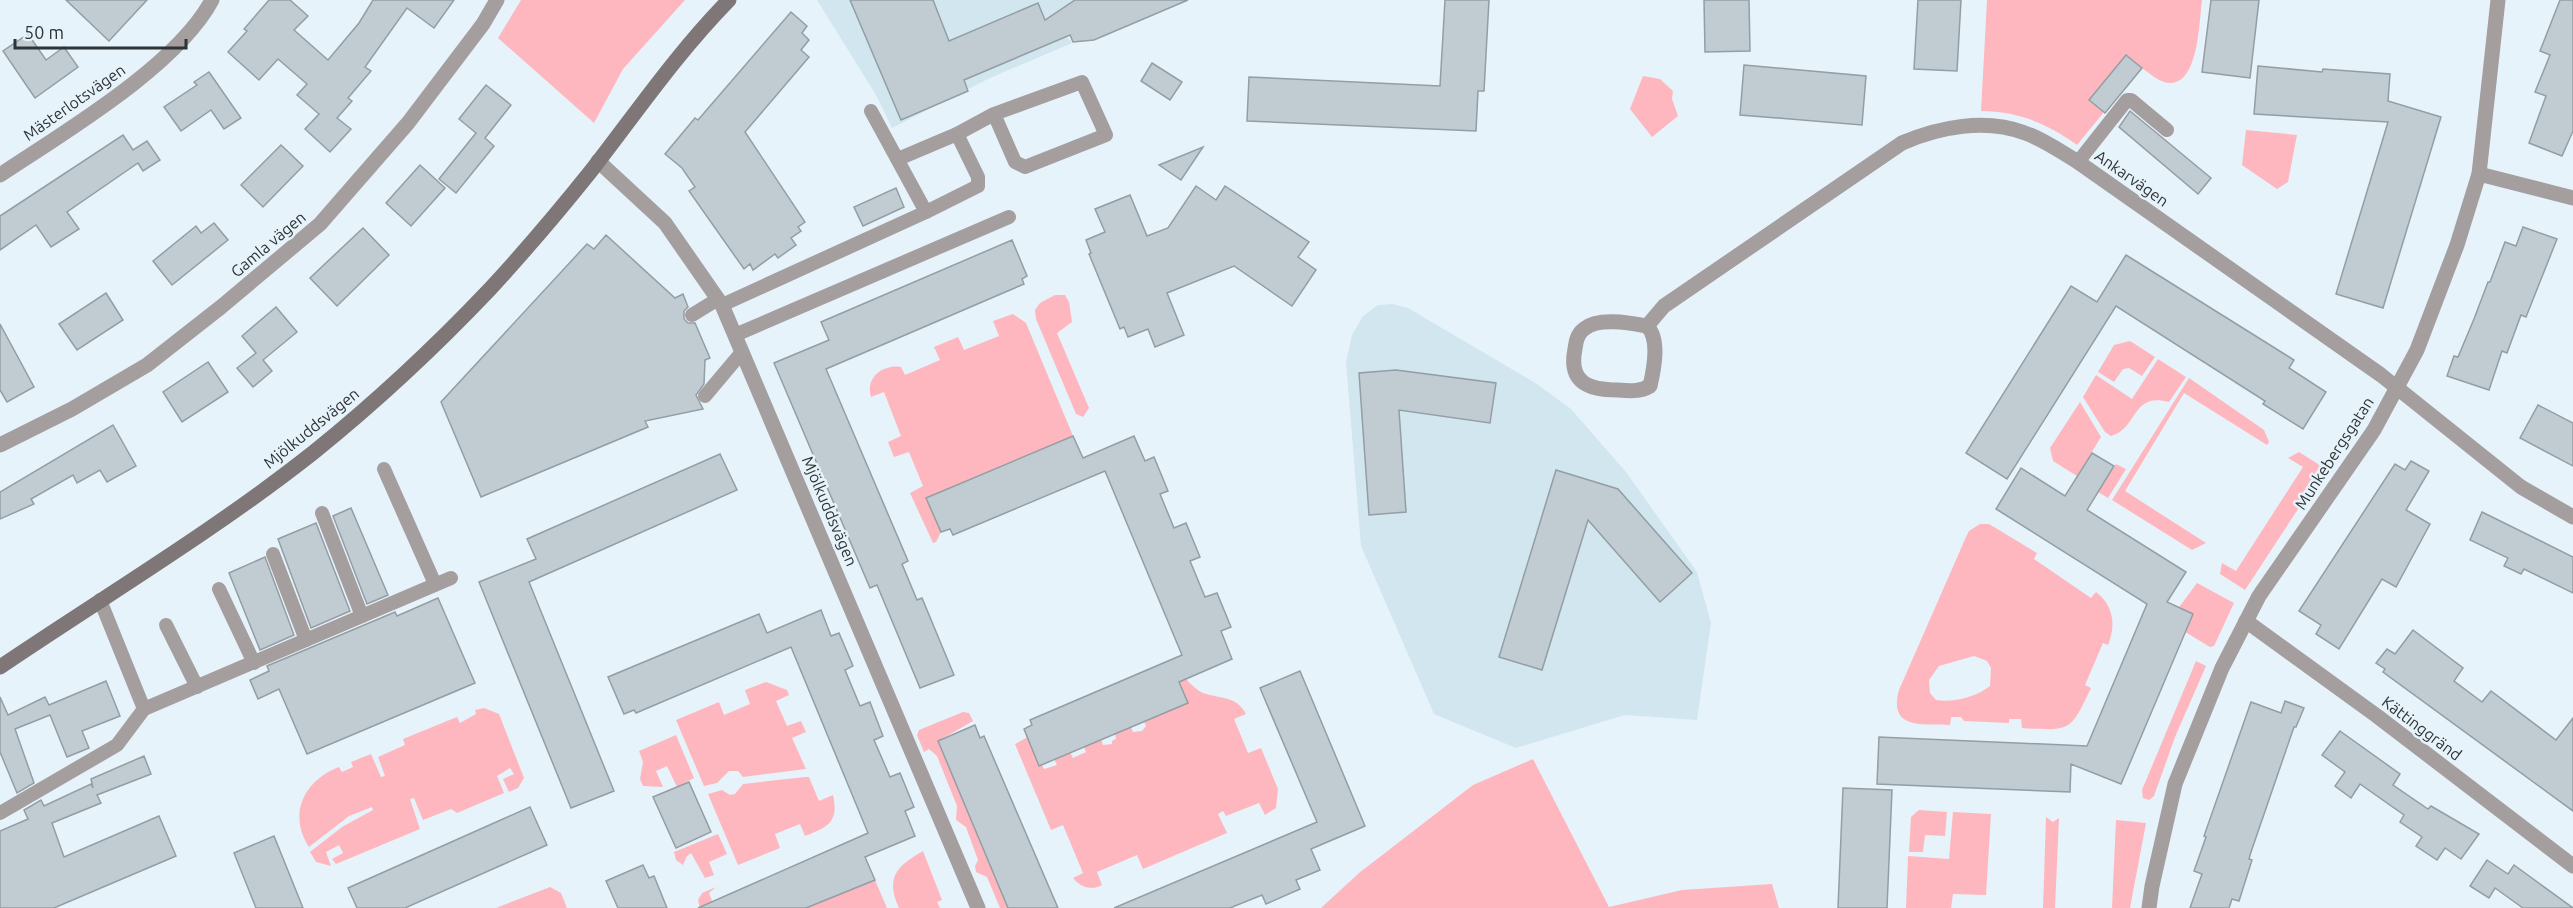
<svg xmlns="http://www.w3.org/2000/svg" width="2573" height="908" font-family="Ubuntu,sans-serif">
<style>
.built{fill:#d2e6f0}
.green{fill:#feb7bf;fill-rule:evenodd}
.building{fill:#c0ccd2;stroke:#929ea4;stroke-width:1.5}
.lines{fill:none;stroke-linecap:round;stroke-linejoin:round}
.lane{stroke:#a49e9e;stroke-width:14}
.street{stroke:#a49e9e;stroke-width:15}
.secondary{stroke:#7f7677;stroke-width:15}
.labels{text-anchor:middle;stroke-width:5;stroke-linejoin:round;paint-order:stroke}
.street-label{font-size:16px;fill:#2e3335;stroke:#e7f3fa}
</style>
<rect width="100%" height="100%" fill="#e7f3fa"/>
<g class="built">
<path d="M817 0H1157L1066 36 1072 43 990 78 892 128 876 95Z"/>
<path d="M1393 304 1408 308 1537 384 1571 409 1626 472 1697 572 1711 623 1697 720 1625 715 1516 748 1434 714 1361 546 1346 362 1352 335 1363 316 1378 305Z"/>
</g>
<g class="green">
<path d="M521 0H685L623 69 594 123 498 38Z"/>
<path d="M1987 0H2202C2199 21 2199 92 2164 82 2150 77 2138 63 2126 55L2089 99 2104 112 2077 145C2049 124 2017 111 1981 111Z"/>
<path d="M1643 76 1660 79 1673 91 1672 99 1678 116 1652 137 1630 109Z"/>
<path d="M2246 130 2297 135 2288 182 2277 189 2242 165Z"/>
<path d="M1055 295H1065L1069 302 1072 322 1057 333 1089 408 1083 417 1076 414 1036 319 1035 310 1040 303Z"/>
<path d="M1013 314 1026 323 1073 436 927 497 941 532 936 542 933 543 910 493 923 486 909 452 894 457 888 442 901 436 884 392 871 397C865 377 884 364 901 367L905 375 940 360 934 347 958 337 964 350 999 336 993 321Z"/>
<path d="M2130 341 2155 357 2142 376 2129 368 2123 369 2114 382 2098 372 2114 345Z"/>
<path d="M2158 359 2186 377 2169 402C2131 392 2138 429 2111 436L2105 432 2083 397 2096 375 2132 399Z"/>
<path d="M2189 378 2264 430 2269 442 2267 445 2184 393 2125 491 2206 543 2192 550 2112 500Z"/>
<path d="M2080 402 2101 437 2077 476 2053 461 2050 448Z"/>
<path d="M2299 452 2318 464 2323 471 2245 590 2220 574 2222 563 2236 571 2303 467 2288 458Z"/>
<path d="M2116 464 2126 469 2108 498 2098 492Z"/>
<path d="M1980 524H1989L2037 553 2034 559 2091 598 2096 592C2114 606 2116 625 2108 645L2103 643 2085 685 2091 688C2070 732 2071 731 2022 728L2021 719H2009V723L1964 721 1961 717H1951L1950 725C1922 724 1888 730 1899 690L1966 537 1969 531ZM1974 656 1987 661 1991 668 1990 686C1976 697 1953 703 1936 700L1930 693 1929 680 1939 666Z"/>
<path d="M2197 583 2234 603 2214 646 2210 647 2177 627 2174 614Z"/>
<path d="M2196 661 2206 666 2175 737 2154 796 2149 800 2143 798 2142 790Z"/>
<path d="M1184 677C1190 683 1195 689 1203 693 1221 699 1237 696 1246 714L1234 719 1248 753 1261 748 1278 789 1276 808 1265 815 1259 803 1226 816 1223 811 1218 814 1227 833 1143 869 1137 855 1097 872 1102 885C1091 891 1080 887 1073 878L1083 873 1063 825 1051 830 1015 744 1028 737 1044 769 1057 765 1054 759 1070 752 1073 758 1086 752 1084 747 1101 739 1103 745 1112 744V741L1116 739 1115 734 1131 727 1133 732 1142 731 1146 726 1144 721 1188 703 1178 679Z"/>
<path d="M766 682 787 690 789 695 776 701 787 726 801 721 806 732 792 738 806 769 743 777 738 771H729L717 783 704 786 676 720 719 702 724 715 750 704 745 690Z"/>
<path d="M484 708 499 714 524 778 518 788 509 792 503 779 514 774 510 768 497 776 504 793 457 813 451 809 423 820 414 798 410 799 420 829 336 864 332 859 343 853 339 845 326 852 331 866 316 862 310 852 342 827 373 810 372 807 349 816 309 847C287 813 305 780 339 767L342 772 353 767 351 762 371 754 381 777 385 776 378 757 405 745 403 739 457 717 460 723 476 714 475 710Z"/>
<path d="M963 712 969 713 973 721 938 741 1008 908H1000L987 877 976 872 975 866 978 860 966 827 956 820 957 806 937 756 929 749 924 752 917 735 919 730Z"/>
<path d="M676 735 694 778 677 787 667 766 656 771 663 787 643 786 640 779 643 762 639 751Z"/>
<path d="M1533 759 1609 907 1682 890 1772 884 1779 908H1321L1359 873 1473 785Z"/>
<path d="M805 777H809L819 801 833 795C839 822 828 827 805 836L800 824 775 834 780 848 738 865 708 794 722 790 730 795 735 794 743 784Z"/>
<path d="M1919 810 1947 812 1945 836 1925 835 1923 852H1909L1911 817Z"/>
<path d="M1953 812 1991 814 1986 895 1953 894 1951 908H1906L1908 856 1949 859Z"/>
<path d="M2046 817 2053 822 2059 818 2055 908H2043Z"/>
<path d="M2116 820 2146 823 2130 908H2112Z"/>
<path d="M718 834 727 854 709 862 714 875 705 878 691 853 687 856 683 865 676 860 674 852Z"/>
<path d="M923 851 942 900 937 902 940 908H899C885 877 897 866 923 851Z"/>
<path d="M875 880 887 908H806Z"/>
<path d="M550 887 561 893 567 908H496Z"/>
<path d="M716 887 709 893 714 906 700 908 698 900 702 893Z"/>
</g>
<g class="building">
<path d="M66 0H147L109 41Z"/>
<path d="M269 0H290L308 16 294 30 328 60 359 23 373 0H454L434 28 407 8 365 67 371 71 348 98 352 101 337 118 351 129 330 152 305 129 319 114 297 95 307 84 278 59 259 80 228 52 247 31 244 29Z"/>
<path d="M850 0H933L949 41 1038 3 1045 20 1075 0H1188L1094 40 1073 42 1070 35 964 80 968 91 901 120Z"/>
<path d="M1445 0H1489L1484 91H1478L1476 131 1247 121 1249 77 1440 86Z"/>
<path d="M1704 0H1749L1750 51 1705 52Z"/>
<path d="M1918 0H1961L1957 71 1914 69Z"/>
<path d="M2211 0H2259L2250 78 2202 72Z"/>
<path d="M2560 0H2573V131L2562 156 2529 143 2546 96 2535 92 2550 55 2540 51Z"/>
<path d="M791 12 807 26 802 33 809 40 801 50 809 57 745 132 805 222 798 227 801 231 791 238 796 245 778 258 775 254 753 270 750 264 744 269 689 191 695 187 682 168 665 154 695 118 698 120Z"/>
<path d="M28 34 46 60 64 47 78 67 35 98 3 51Z"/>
<path d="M2126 55 2142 68 2105 113 2089 100Z"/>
<path d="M1152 63 1182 82 1170 100 1141 81Z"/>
<path d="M1744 65 1866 76 1862 125 1740 115Z"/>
<path d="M2258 66 2322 72 2323 69 2390 74 2388 101 2441 117 2383 308 2336 294 2388 122 2254 114Z"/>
<path d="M209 72 241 118 224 129 211 110 181 131 164 107 197 85 194 82Z"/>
<path d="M486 85 511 105 485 138 494 146 456 193 439 179 476 133 459 119Z"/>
<path d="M2130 111 2211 178 2198 194 2119 127Z"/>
<path d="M123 135 133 150 147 141 160 160 143 171 138 163 67 212 79 229 51 247 36 225 0 250V216Z"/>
<path d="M281 145 303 166 263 207 241 185Z"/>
<path d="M1203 147 1181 180 1159 165Z"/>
<path d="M420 165 445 188 411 226 386 203Z"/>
<path d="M1196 186 1216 200 1225 186 1309 242 1298 257 1316 270 1292 306 1234 266 1167 293 1184 335 1155 347 1148 329 1128 337 1124 327 1120 329 1089 254 1091 253 1086 240 1105 232 1095 209 1130 195 1147 236 1168 228Z"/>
<path d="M896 188 904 207 863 226 854 207Z"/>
<path d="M214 223 228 240 172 285 153 261 196 226 201 233Z"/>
<path d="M2523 227 2557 239 2526 317 2521 315 2507 353 2502 351 2489 390 2447 376 2454 356 2458 357 2474 319 2488 282H2490L2505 242 2516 246Z"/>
<path d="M363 228 389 255 337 306 310 278Z"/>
<path d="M606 235 675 298 683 294 688 307 684 311V319L688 323H695L710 358 705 360 704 384 696 395 703 409 645 421 648 427 481 497 441 402 587 244 594 249Z"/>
<path d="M1012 240 1027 276 1022 279 1024 284 826 369 908 561 902 564 917 600 922 598 954 675 920 688 877 585 870 588 774 363 829 340 821 322Z"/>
<path d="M2126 255 2294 360 2289 368 2326 392 2303 429 2263 404 2265 401 2116 306 2007 479 1966 453 2071 286 2097 302Z"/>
<path d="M106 293 123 320 77 350 59 324Z"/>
<path d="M276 307 297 332 263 360 272 371 253 387 237 368 256 353 242 336Z"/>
<path d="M0 324 34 387 7 402 0 390Z"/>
<path d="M208 362 228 392 182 422 163 392Z"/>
<path d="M1396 370 1496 383 1490 423 1399 410 1406 512 1369 515 1359 373Z"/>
<path d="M2538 405 2573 423V466L2520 438Z"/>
<path d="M113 425 136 466 107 482 100 470 77 483 73 475 31 499 34 504 0 519V492Z"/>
<path d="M1073 436 1083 458 1134 436 1145 461 1154 457 1168 491 1160 494 1174 528 1186 523 1200 557 1190 561 1205 597 1217 593 1231 627 1221 631 1232 659 1179 682 1188 703 1039 766 1024 729 1032 725 1030 720 1182 655 1105 471 953 535 950 529 941 532 926 498Z"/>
<path d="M2092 453 2114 466 2087 510 2186 572 2167 602 2193 614 2121 784 2071 764 2070 792 1877 784 1879 737 2087 746 2147 604 1996 509 2021 468 2065 496Z"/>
<path d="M720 454 737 490 529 582 614 791 571 808 479 582 536 559 527 539Z"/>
<path d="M2411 461 2429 471 2406 510 2430 524 2396 587 2382 579 2339 649 2316 634 2321 625 2299 611 2395 464 2405 470Z"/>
<path d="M1556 470 1618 489 1692 573 1660 602 1588 520 1542 670 1499 657Z"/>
<path d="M351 508 388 595 367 604 333 516Z"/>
<path d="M2482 512 2573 557V593L2524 569 2521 574 2504 566 2508 558 2470 540Z"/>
<path d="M316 523 350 611 311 628 278 539Z"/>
<path d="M265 557 294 635 260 650 229 573Z"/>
<path d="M438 598 475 683 307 754 279 689 258 699 250 680 269 671 267 666 395 612 397 616Z"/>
<path d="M821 610 831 636 839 633 853 666 845 670 860 706 870 702 883 736 874 740 890 777 900 773 914 807 905 811 915 836 865 857 875 880 806 908H698L868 833 791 647 636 713 634 710 624 714 608 677 759 614 767 633Z"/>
<path d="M2413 630 2463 668 2454 681 2482 702 2491 691 2556 740 2573 718V811L2383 672 2385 669 2376 663 2387 649 2395 654Z"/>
<path d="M1300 671 1365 826 1311 849 1320 870 1296 880 1300 889 1266 904 1262 895 1230 908H1114L1317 822 1260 688Z"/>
<path d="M106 681 120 716 82 731 89 748 67 757 50 715 15 729 34 783 17 793 0 752V697L8 715 45 697 49 705Z"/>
<path d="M2285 701 2304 708 2296 727H2294L2251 852 2249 859 2252 860 2239 901 2232 899 2229 908H2190L2202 874 2194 871 2206 837 2204 836 2251 702 2281 713Z"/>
<path d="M975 725 980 738 984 736 1058 908H1008L938 741Z"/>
<path d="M2340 731 2400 774 2393 785 2428 809 2431 806 2479 834 2461 859 2445 848 2437 860 2416 846 2422 837 2400 822 2404 815 2360 784 2351 798 2335 786 2345 772 2322 755Z"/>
<path d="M144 756 151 774 97 795 101 803 52 823 64 857 159 816 176 856 54 908H0V831L28 819 24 810 41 800 44 806 91 784 93 788 91 779Z"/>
<path d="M689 782 711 832 676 848 653 797Z"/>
<path d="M1843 788 1892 790 1887 908H1838Z"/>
<path d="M530 807 547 845 405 908H357L348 888Z"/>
<path d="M274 836 303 908H256L234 853Z"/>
<path d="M2487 860 2508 874 2514 865 2573 908H2523L2495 888 2489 898 2470 886Z"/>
<path d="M643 865 649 878 654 876 667 908H618L606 881Z"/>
</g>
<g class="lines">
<g class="lane">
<path d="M957 134 994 114 1082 82 1106 135 1025 167 1015 162 994 114"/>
<path d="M898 159 957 134 978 177V186L926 212"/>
<path d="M2078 162 2127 100H2131L2167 130"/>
<path d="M722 305 926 212 871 111"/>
<path d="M692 315 718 299"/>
<path d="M735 335 1009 217"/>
<path d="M705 396 742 352"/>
<path d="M384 469 435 584"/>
<path d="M322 513 362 616"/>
<path d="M273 554 306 640"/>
<path d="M219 589 254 663"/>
<path d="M100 600 144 709"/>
<path d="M166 625 197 687"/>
<path d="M0 813 117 745 144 709 451 578"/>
</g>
<g class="street">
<path d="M598 161 665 223 722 305 978 908"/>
<path d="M2479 174 2573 198"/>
<path d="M0 175C63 133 177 66 212 0"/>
<path d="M1647 326C1660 339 1654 369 1650 386 1640 392 1629 391 1618 390 1589 390 1568 383 1575 349 1576 342 1577 334 1584 329 1598 317 1630 323 1647 326L1664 306 1902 143C1939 127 1985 118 2025 133 2043 139 2061 152 2078 162L2381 375 2521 487 2573 517"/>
<path d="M0 445 72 409 147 365 221 307 320 224 408 123 483 24 497 0"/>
<path d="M2246 621 2377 716 2573 866"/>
<path d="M2149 908 2152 886 2175 784 2222 668 2259 596 2374 430 2417 350 2457 245 2479 174 2498 0"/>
</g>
<path class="secondary" d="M0 667C105 596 214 531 314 452 376 402 435 347 490 289 525 251 559 211 591 171 636 113 677 53 729 0"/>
</g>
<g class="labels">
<g class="street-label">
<text transform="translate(74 102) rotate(-35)" y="6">Mästerlotsvägen</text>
<text transform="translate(2132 178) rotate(35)" y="6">Ankarvägen</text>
<text transform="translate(268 244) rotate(-40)" y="6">Gamla vägen</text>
<text transform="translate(311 428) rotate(-39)" y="6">Mjölkuddsvägen</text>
<text transform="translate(2334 453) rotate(-57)" y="6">Munkebergsgatan</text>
<text transform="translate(830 511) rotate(67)" y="6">Mjölkuddsvägen</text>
<text transform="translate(2422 728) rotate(37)" y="6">Kättinggränd</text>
</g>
</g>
<path d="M15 39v9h171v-9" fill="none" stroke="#2e3335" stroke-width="3"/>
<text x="24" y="39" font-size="18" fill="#2e3335" stroke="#e7f3fa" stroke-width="4.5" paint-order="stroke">50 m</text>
</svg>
